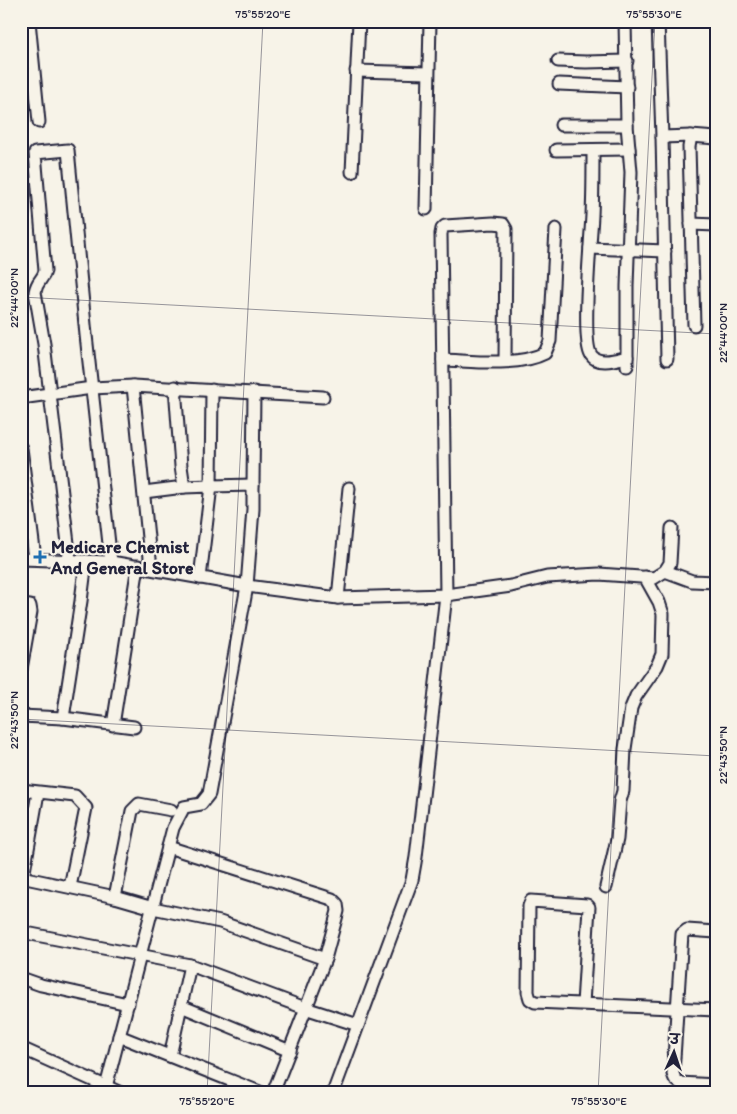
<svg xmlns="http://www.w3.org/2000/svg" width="737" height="1114" font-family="Itim,'Playpen Sans Deva',sans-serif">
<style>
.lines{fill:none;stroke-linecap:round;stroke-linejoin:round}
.minor-casing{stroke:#22223b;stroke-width:15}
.minor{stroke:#f7f3e8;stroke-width:11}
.ticks{fill:none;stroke:#22223b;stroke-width:1;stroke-opacity:0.45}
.poi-dot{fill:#1f6fb2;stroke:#f7f3e8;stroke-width:2}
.labels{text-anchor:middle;stroke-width:4.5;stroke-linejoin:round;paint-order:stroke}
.poi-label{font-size:18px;font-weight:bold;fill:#22223b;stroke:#f7f3e8;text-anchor:start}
.neatline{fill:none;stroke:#22223b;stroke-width:2}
.ticks-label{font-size:12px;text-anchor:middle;fill:#22223b}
</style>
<rect width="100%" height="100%" fill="#f7f3e8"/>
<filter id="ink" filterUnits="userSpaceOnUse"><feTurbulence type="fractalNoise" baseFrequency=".02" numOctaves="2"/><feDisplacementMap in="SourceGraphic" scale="10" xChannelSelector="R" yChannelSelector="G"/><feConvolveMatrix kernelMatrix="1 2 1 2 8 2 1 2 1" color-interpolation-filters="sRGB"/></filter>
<g filter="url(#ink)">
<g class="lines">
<g class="minor-casing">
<g id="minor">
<path d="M29 21 39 122"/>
<path d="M625 21 627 125 631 172 627 286V366"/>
<path d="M658 21 662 137 667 359"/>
<path d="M558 61 586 62 627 61"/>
<path d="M356 71 428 73"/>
<path d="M559 84 627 87"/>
<path d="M561 125H627"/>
<path d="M662 137 691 136"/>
<path d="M556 150 629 149"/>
<path d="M593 150C593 172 593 193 592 215 591 239 581 339 591 355 598 366 618 359 627 357"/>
<path d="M352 172 359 21"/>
<path d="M426 209 430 21"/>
<path d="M691 224 716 225"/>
<path d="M590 248 665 251"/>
<path d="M694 325 689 147 691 136 716 138"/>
<path d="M443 360C474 361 518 367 545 353L550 341 556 229"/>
<path d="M133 386 151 568"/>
<path d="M175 387 181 466 184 487"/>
<path d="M21 398 92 388 133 386 323 397"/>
<path d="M21 448 35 558"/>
<path d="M253 485 254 392"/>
<path d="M144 492 184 487 211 486 200 578"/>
<path d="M21 559 111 562 247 586 338 598 446 595 511 586 547 577 599 574 654 578 665 571 670 563 672 528"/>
<path d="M70 560 44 344 35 292C37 280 43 280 45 271L35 153 68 150 86 335 111 562"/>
<path d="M665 571 692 581 716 582"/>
<path d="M338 598 349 488"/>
<path d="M21 605 30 606 31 612 21 669"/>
<path d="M21 716 63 718 134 727"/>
<path d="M63 718 81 601 86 561"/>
<path d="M113 725 138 566"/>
<path d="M21 790 75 796 86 808 70 887"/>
<path d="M168 847 332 899 337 904 338 911 325 959 273 1093"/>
<path d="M21 877 115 897 153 908 220 922 325 959"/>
<path d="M23 877 38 793"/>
<path d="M606 887 617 839 620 801 623 791 625 749 631 708 636 696 657 666 662 654 663 614 659 602 645 577"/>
<path d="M115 897 132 811 139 804 171 810"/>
<path d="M21 932 190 965 305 1008 358 1025"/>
<path d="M716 932 687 930 682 934 673 1074 675 1079 680 1083 716 1085"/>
<path d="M21 978 41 985 128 1004"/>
<path d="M583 1004 589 907 587 905 531 901 529 906 528 992 530 999 535 1002C595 1005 656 1007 716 1010"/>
<path d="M181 1006 290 1051"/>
<path d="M119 1036 262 1093"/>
<path d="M21 1048 121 1093"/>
<path d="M170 1056 190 965"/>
<path d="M106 1087 173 828 184 807 201 804 209 794 247 586 253 509V485L211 486 212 390"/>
<path d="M333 1093 412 880 416 857 446 595 441 234 442 229 445 226 493 223 503 224 506 229 505 361"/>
</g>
</g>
<use href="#minor" class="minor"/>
</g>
</g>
<path class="ticks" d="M21 297 716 334M21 719 716 756M207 1093 263 21M598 1093 655 21"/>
<path class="poi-dot" d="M37.5 549.5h5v5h5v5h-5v5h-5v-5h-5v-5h5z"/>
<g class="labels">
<g class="poi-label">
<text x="51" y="553">Medicare Chemist<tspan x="51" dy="21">And General Store</tspan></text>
</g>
</g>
<rect width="737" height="1114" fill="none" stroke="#f7f3e8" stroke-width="55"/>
<g transform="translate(674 1052) rotate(3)" stroke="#f7f3e8" stroke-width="4" paint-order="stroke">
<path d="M0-4L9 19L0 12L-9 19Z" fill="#22223b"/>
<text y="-8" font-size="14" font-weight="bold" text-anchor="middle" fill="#22223b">उ</text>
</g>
<rect x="28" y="28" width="682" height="1058" class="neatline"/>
<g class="ticks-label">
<text x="263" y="18">75°55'20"E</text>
<text x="654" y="18">75°55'30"E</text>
<text transform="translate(14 298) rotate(-90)" y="4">22°44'00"N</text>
<text transform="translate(723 333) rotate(-90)" y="4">22°44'00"N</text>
<text transform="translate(14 720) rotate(-90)" y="4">22°43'50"N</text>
<text transform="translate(723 755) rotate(-90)" y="4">22°43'50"N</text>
<text x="207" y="1105">75°55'20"E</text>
<text x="599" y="1105">75°55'30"E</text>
</g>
</svg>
